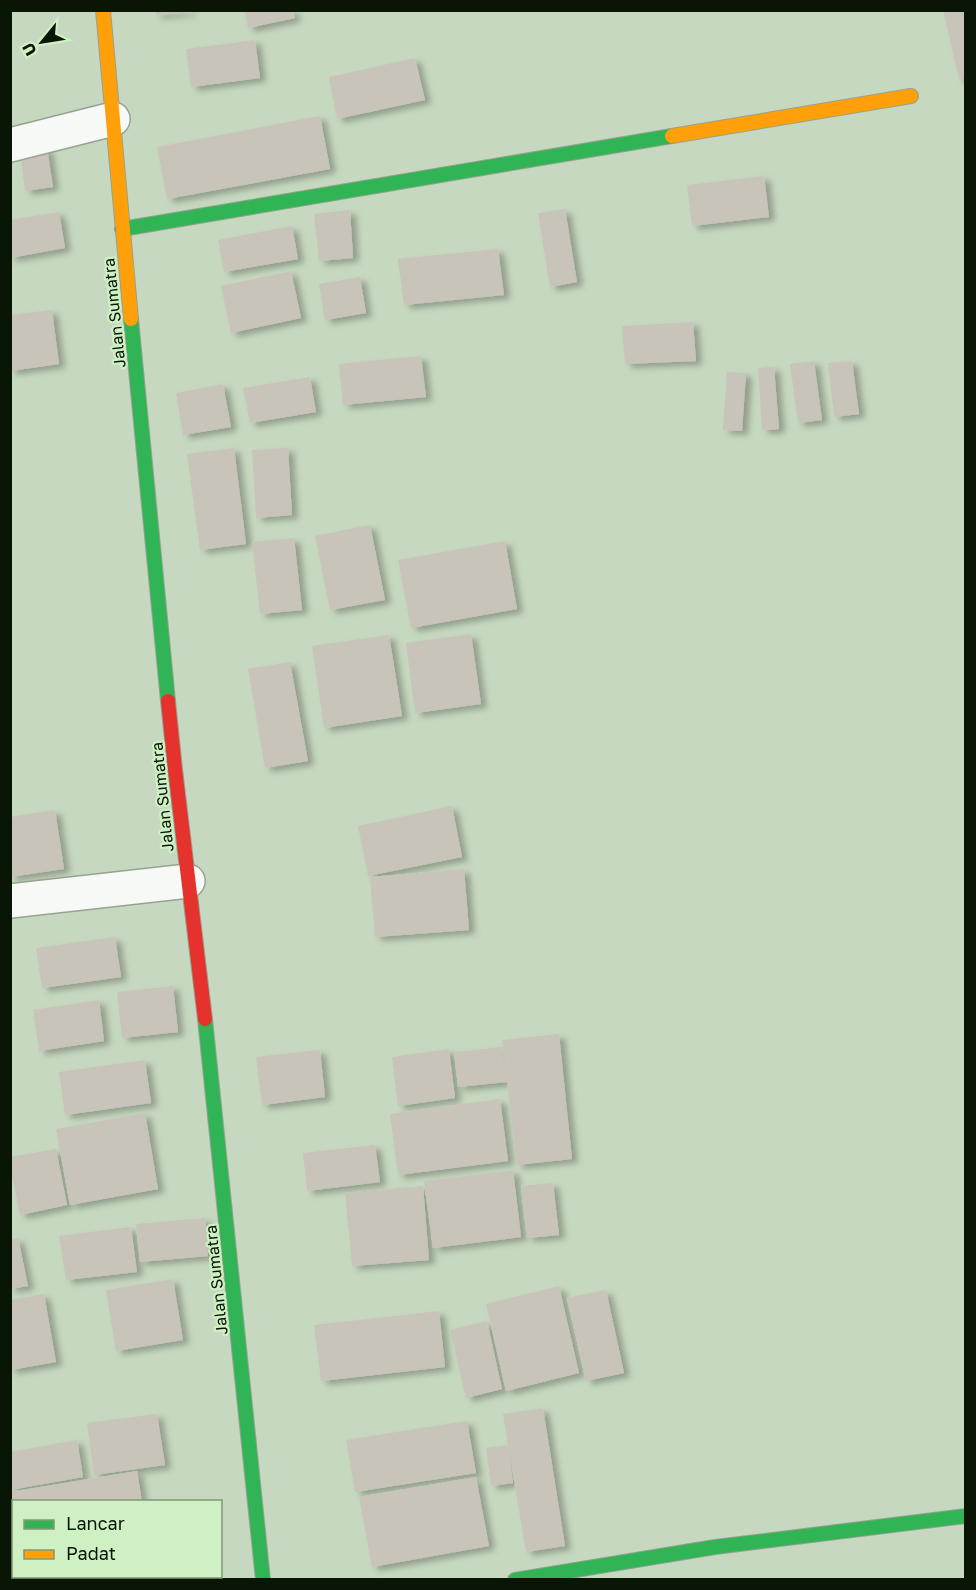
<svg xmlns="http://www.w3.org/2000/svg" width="976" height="1590" font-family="'Golos Text',sans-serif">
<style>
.building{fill:#c8c4ba;filter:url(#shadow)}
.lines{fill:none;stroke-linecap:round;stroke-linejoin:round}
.street-casing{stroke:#96a390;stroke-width:36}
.fast-casing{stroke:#96a390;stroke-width:16}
.slow-casing{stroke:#96a390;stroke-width:16}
.jam-casing{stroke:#96a390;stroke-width:16}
.street{stroke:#f7f9f6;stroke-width:33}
.fast{stroke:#30b455;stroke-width:14}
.slow{stroke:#ff9f0a;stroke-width:14}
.jam{stroke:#e5322d;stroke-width:14}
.labels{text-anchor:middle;stroke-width:4.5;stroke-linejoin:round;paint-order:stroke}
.street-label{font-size:16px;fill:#091505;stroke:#cff0c3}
</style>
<defs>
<filter id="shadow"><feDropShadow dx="6" dy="4" stdDeviation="3" flood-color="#0004"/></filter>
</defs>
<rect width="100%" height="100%" fill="#c7d8c0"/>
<g class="building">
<path d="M155 10H191V12L156 15Z"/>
<path d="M244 10H293L295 18 248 28Z"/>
<path d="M943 10H966V78L959 79Z"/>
<path d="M255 40 260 78 191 87 186 49Z"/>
<path d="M415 58 425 100 337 119 329 77Z"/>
<path d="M320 116 330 169 167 199 157 147Z"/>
<path d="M47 148 53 187 25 191 20 151Z"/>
<path d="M764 176 769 217 692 226 687 185Z"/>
<path d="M565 209 577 282 550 287 538 213Z"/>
<path d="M350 210 353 258 319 261 314 214Z"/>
<path d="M59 212 65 248 10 258V220Z"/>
<path d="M292 226 298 259 224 272 218 240Z"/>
<path d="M498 249 504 295 404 305 398 259Z"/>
<path d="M291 271 301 318 231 333 221 286Z"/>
<path d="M360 277 366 313 325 320 319 284Z"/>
<path d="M52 310 59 364 10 371V315Z"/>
<path d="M693 322 696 361 625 364 622 326Z"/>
<path d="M421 356 426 397 343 405 339 364Z"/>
<path d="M814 361 822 420 798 423 790 364Z"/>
<path d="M852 361 859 414 834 417 828 363Z"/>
<path d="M774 367 779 429 762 430 758 368Z"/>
<path d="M727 372 746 373 742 431 723 430Z"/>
<path d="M310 377 316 412 250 423 243 388Z"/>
<path d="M223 384 231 427 183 435 176 393Z"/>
<path d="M234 448 246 544 200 550 187 454Z"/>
<path d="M288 448 292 515 256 518 252 450Z"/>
<path d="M370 525 385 600 330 610 315 536Z"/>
<path d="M294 538 302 610 260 614 252 542Z"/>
<path d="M505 541 517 609 411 628 398 560Z"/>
<path d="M471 634 481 704 415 713 406 643Z"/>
<path d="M389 635 402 716 324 728 312 646Z"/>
<path d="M290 662 308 761 265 768 248 669Z"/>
<path d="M452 806 462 857 368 876 358 826Z"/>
<path d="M55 810 64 869 10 877V817Z"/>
<path d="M464 869 469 930 375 937 370 877Z"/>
<path d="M115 937 121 977 42 988 36 948Z"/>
<path d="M173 986 178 1032 122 1038 117 992Z"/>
<path d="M99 1000 104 1041 39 1051 33 1010Z"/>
<path d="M559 1034 572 1159 517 1165 507 1082 458 1087 454 1052 502 1047 505 1067 502 1040Z"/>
<path d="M449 1049 455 1098 398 1106 392 1057Z"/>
<path d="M320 1050 325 1097 262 1105 256 1057Z"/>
<path d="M145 1060 151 1103 65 1115 59 1072Z"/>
<path d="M500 1099 508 1161 398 1175 390 1114Z"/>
<path d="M145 1113 158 1189 70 1205 56 1129Z"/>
<path d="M375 1145 380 1182 307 1191 303 1153Z"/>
<path d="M56 1149 67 1205 20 1215 10 1165V1157Z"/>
<path d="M513 1170 521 1237 433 1248 424 1181Z"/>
<path d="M553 1183 559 1235 527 1238 521 1186Z"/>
<path d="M423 1186 429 1260 352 1266 345 1193Z"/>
<path d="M205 1218 208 1256 140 1262 136 1224Z"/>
<path d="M131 1227 137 1272 66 1280 59 1236Z"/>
<path d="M18 1238 28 1286 10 1289V1240Z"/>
<path d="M173 1279 183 1340 116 1351 106 1290Z"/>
<path d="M559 1286 579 1373 506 1391 486 1304Z"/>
<path d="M606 1290 624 1373 586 1381 567 1298Z"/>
<path d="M44 1294 56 1362 10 1370V1300Z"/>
<path d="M439 1311 445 1367 321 1381 314 1325Z"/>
<path d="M487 1321 502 1389 466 1398 450 1330Z"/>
<path d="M543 1408 565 1546 526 1552 509 1451 513 1483 491 1486 486 1448 508 1445 503 1414Z"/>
<path d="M157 1414 165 1465 94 1475 87 1423Z"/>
<path d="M467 1421 476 1473 355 1492 346 1440Z"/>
<path d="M77 1440 83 1477 10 1490V1452Z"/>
<path d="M137 1471 142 1502H14V1524H10V1492Z"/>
<path d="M476 1477 489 1546 372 1567 359 1497Z"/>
<path d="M36 1576H121L122 1580H37Z"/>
</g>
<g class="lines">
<g class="street-casing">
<g id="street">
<path d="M10 145 113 119"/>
<path d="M10 901 188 881"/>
</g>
</g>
<g class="fast-casing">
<g id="fast">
<path d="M122 229 672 136"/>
<path d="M131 319 168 701"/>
<path d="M205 1019 263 1580"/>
<path d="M515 1580 715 1547 966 1516"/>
</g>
</g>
<g class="slow-casing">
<g id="slow">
<path d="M103 10 131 319"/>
<path d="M672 136 911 96"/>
</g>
</g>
<g class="jam-casing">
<path id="jam" d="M168 701 175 769 205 1019"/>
</g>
<use href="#street" class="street"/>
<use href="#fast" class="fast"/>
<use href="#slow" class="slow"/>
<use href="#jam" class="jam"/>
</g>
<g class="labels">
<g class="street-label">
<text transform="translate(114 313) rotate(-96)" y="6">Jalan Sumatra</text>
<text transform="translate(162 797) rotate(-96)" y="6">Jalan Sumatra</text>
<text transform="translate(216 1280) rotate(-96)" y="6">Jalan Sumatra</text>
</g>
</g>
<rect width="976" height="1590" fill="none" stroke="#091505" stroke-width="24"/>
<rect x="12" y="1500" width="210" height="78" fill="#cff0c3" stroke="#809877" stroke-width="1.5"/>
<rect x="24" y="1520" width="30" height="9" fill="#30b455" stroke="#809877" stroke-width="1.5"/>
<text x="66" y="1530" font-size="18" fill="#091505">Lancar</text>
<rect x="24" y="1550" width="30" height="9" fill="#ff9f0a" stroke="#809877" stroke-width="1.5"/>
<text x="66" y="1560" font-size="18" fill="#091505">Padat</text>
<g transform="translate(42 42) rotate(240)" stroke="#cff0c3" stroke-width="4.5" paint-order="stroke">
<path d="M0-4.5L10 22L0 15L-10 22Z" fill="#091505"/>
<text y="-9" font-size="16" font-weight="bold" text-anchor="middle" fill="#091505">U</text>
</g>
</svg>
